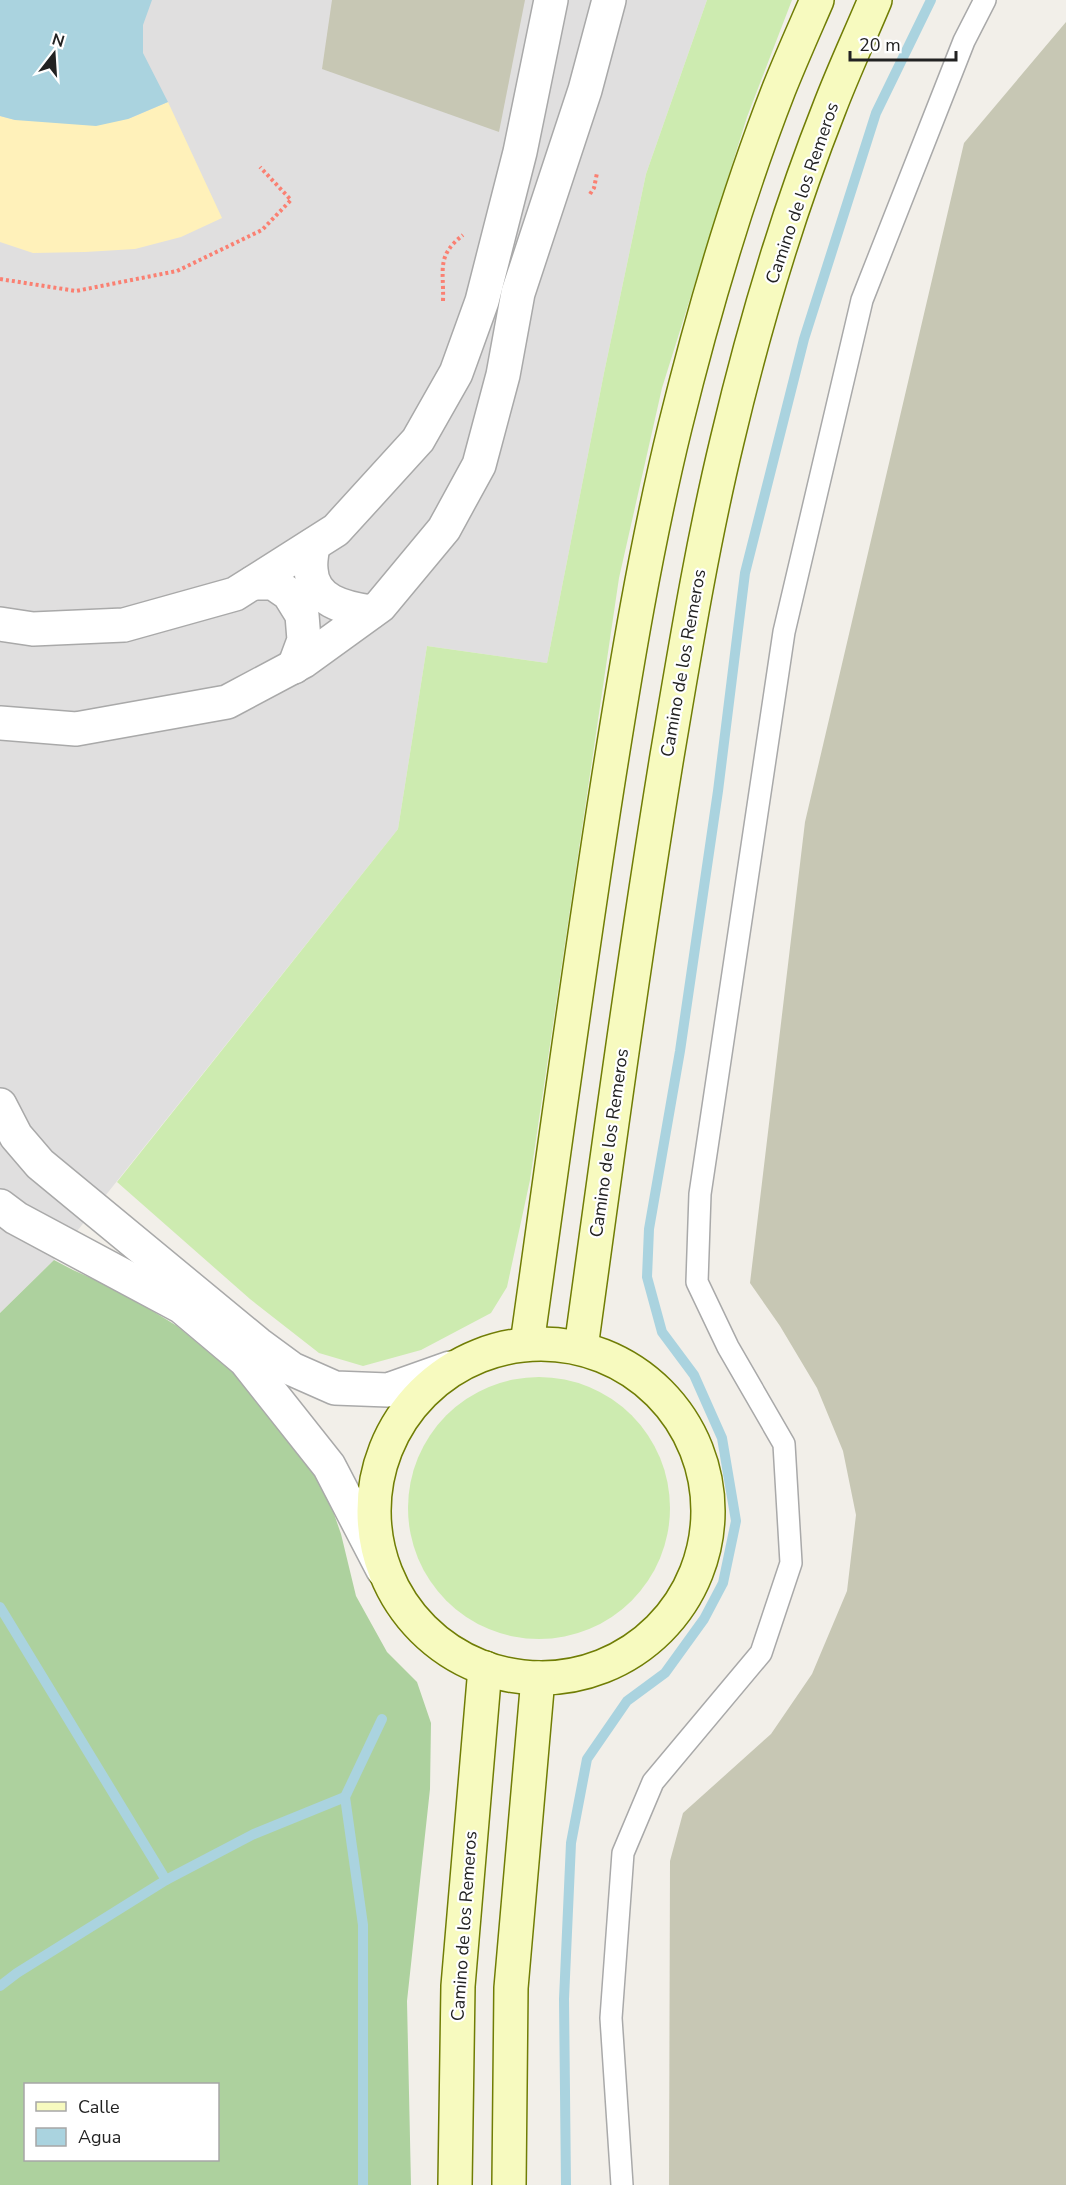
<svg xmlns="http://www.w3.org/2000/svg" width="1066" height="2185" font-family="'Nunito Sans',sans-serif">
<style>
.residential{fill:#e0dfdf}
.construction{fill:#c7c7b4}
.grass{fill:#cdebb0}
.forest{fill:#add19e;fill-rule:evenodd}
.sand{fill:#fff1ba}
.water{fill:#aad3df}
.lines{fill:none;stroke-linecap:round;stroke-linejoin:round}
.stream{stroke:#aad3df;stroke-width:10}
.lane-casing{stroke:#a9a9a9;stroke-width:24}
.street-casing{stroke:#a9a9a9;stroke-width:36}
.secondary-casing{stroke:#707d05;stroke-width:36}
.path{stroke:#fa8072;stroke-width:4;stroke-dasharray:3 3;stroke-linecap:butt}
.lane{stroke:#fff;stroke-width:21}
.street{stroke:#fff;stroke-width:33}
.secondary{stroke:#f7fabf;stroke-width:33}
.labels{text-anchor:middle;stroke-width:4.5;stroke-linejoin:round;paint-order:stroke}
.street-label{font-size:18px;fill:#222;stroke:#fff}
</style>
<rect width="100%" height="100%" fill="#f2efe9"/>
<path class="residential" d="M0 0H707L646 174 604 373 547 663 427 646 398 829 54 1260 0 1313Z"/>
<g class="construction">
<path d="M332 0H525L499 132 322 69Z"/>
<path d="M1066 22V2185H669L670 1861 683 1813 771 1734 812 1674 847 1591 856 1515 843 1451 817 1388 780 1326 750 1283 805 822 964 143Z"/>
</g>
<g class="grass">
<path d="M707 0H792L747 117 662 388 619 578 530 1180 507 1287 491 1313 421 1350 363 1366 319 1353 250 1299 117 1182 398 829 427 646 547 663 604 373 646 174Z"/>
<circle cx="539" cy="1508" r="131"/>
</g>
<path class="forest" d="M54 1260 73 1270 120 1291 177 1326 242 1380 323 1482 341 1534 356 1596 387 1652 417 1682 431 1723 430 1789 407 2001 411 2185H0V1313ZM26 2084H218V2160H26Z"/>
<path class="sand" d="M168 102 222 218 181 237 135 249 85 252 33 253 0 242V116L15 120 128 119Z"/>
<path class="water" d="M0 0H152L143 25V53L168 102 128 119 96 126 15 120 0 116Z"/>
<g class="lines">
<g class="stream">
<path d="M0 1607 166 1880"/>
<path d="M0 1986 17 1973 166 1880 254 1834 345 1797"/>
<path d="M363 2185V1925L345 1797 382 1719"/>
<path d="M566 2185 564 1999 571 1843 587 1759 627 1701 665 1673 704 1619 723 1583 736 1521 722 1438 694 1375 662 1332 647 1277 649 1229 680 1051 718 791 745 573 804 339 876 113 931 0"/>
</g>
<g class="lane-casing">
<path id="lane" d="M622 2185 611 2018 623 1853 653 1782 761 1653 791 1563 784 1444 728 1347 697 1282 700 1194 784 632 862 300 964 41 985 0"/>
</g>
<g class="street-casing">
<g id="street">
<path d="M313 545C312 553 310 561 311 569 312 601 345 608 371 612"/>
<path d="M253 583H273L289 594 302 615 304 640 294 667"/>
<path d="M0 624 33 629 124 625 235 594 336 530 418 440 456 373 482 301 520 152 551 0"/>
<path d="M0 723 76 729 227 702 304 661 380 606 444 529 479 465 503 375 518 293 585 90 609 0"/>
<path d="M0 1105 16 1136 40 1164 258 1344 292 1369 335 1388 388 1390 450 1368"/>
<path d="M0 1206 16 1218 182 1307 245 1360 329 1466 383 1570"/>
</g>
</g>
<g class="secondary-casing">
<g id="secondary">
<circle cx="541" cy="1511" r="167"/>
<path d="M527 1344C553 1159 578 973 607 788 626 667 646 546 675 427 703 313 736 199 779 89 791 59 804 30 817 0"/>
<path d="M581 1348C608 1150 635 952 667 756 685 650 702 545 727 441 753 331 787 215 829 109 843 72 860 36 875 0"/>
<path d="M455 2185 458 1986 485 1668"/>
<path d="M509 2185 511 1988 538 1678"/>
</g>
</g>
<g class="path">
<path d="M590 194 594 188 597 173"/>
<path d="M0 279 76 291 177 271 262 230 291 200 260 167"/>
<path d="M443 301C444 269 436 256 463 235"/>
</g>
<use href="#lane" class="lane"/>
<use href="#street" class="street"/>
<use href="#secondary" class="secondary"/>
</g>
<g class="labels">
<g class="street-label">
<text transform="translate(802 193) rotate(-71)" y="6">Camino de los Remeros</text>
<text transform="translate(683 663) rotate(-80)" y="6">Camino de los Remeros</text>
<text transform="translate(609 1143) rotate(-82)" y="6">Camino de los Remeros</text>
<text transform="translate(464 1926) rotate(-86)" y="6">Camino de los Remeros</text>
</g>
</g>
<rect x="24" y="2083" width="195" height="78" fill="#ffffff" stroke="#a7a7a7" stroke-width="1.5"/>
<rect x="36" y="2102" width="30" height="9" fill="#f7fabf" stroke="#a7a7a7" stroke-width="1.5"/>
<text x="78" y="2113" font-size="18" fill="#222222">Calle</text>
<rect x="36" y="2128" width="30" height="18" fill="#aad3df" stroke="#a7a7a7" stroke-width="1.5"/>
<text x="78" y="2143" font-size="18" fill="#222222">Agua</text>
<g transform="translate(54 54) rotate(17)" stroke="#ffffff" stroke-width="4.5" paint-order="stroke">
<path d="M0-4.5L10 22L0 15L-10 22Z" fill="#222222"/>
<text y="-9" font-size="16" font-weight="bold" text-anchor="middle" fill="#222222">N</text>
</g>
<path d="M850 51v9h106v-9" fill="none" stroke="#222222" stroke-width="3"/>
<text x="859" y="51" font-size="18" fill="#222222" stroke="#ffffff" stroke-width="4.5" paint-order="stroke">20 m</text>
</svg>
